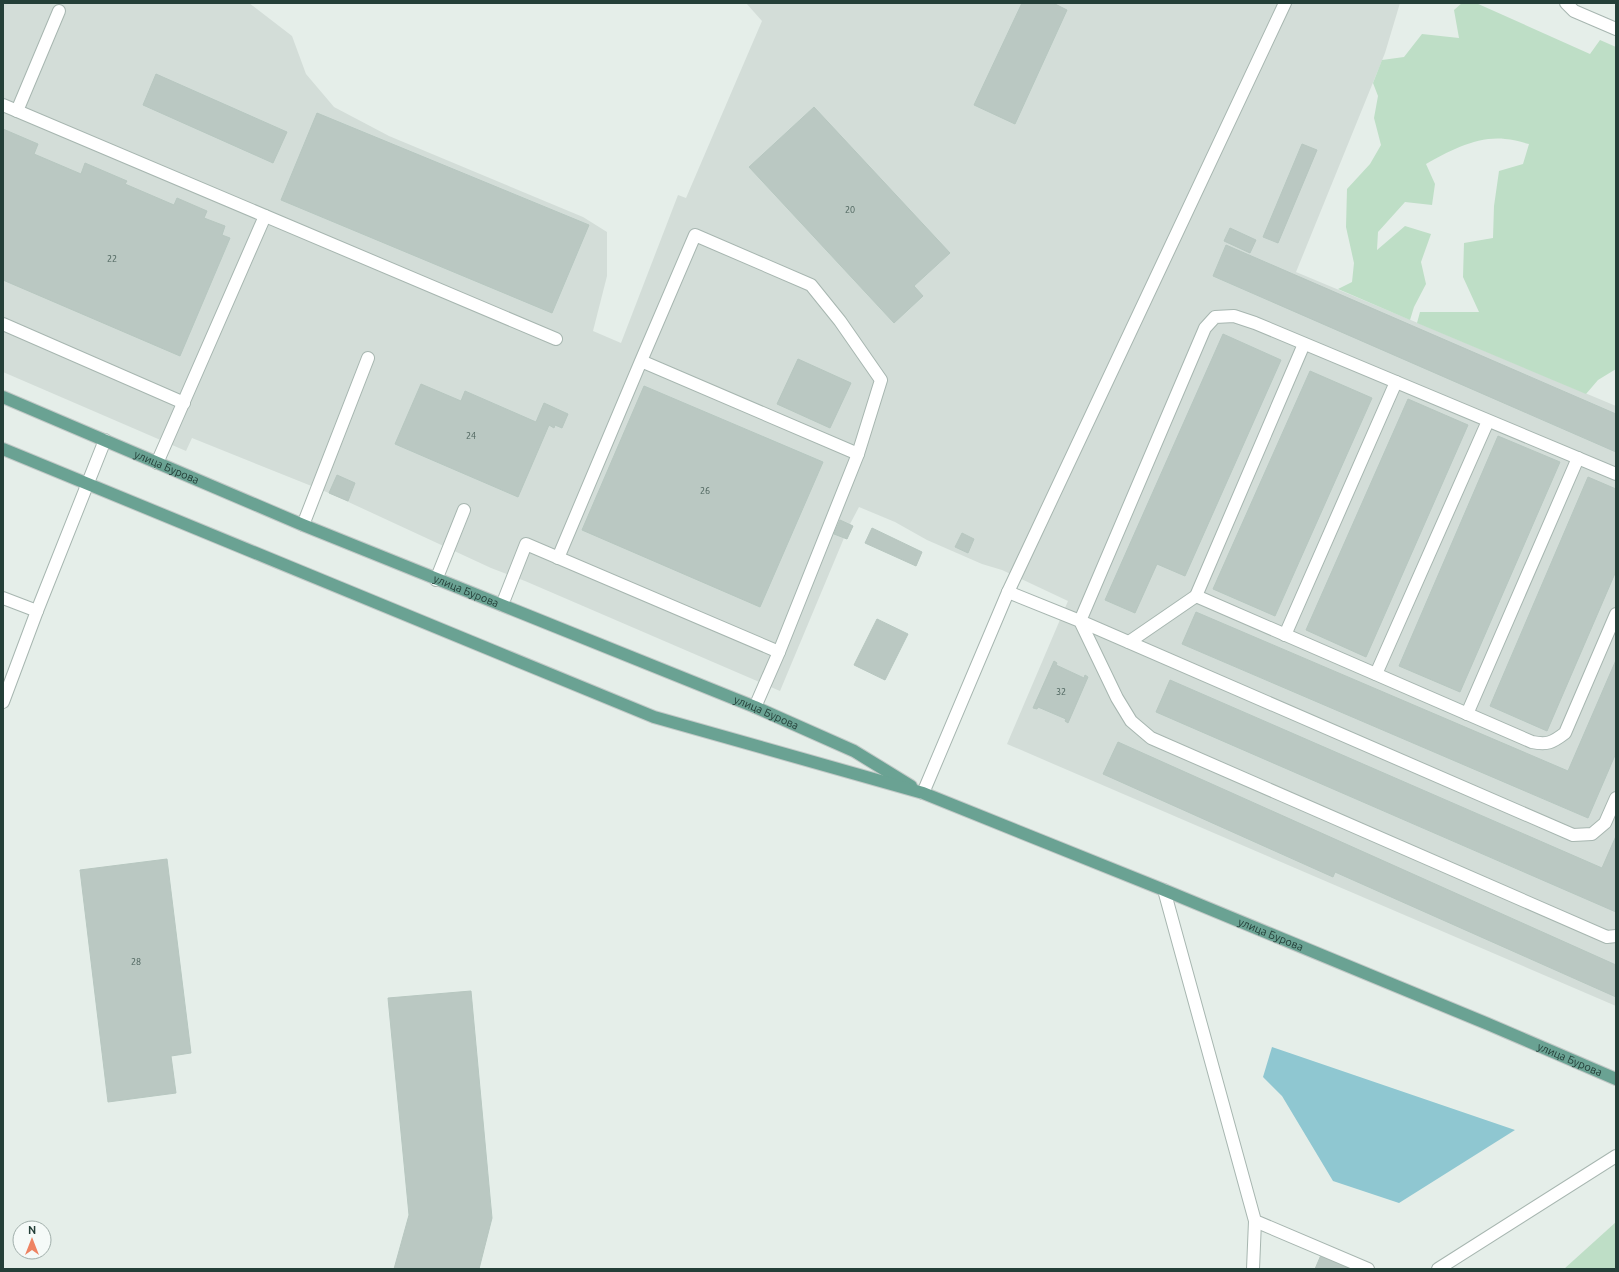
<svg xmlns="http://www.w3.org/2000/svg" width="1619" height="1272" font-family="Ubuntu,sans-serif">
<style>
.built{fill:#d3ddd8}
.green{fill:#bedec6}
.water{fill:#8fc7d1}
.building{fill:#bac8c2;stroke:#b7c7c0}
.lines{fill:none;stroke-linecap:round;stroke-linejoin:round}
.minor-casing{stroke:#a7b6b0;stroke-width:14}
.major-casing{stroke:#c2c9c7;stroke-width:14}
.minor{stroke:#fff;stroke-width:12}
.major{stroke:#6aa293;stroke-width:12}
.labels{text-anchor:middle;stroke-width:3;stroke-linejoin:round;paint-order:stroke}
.number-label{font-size:9px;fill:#4a615a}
.street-label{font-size:11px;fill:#243f38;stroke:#f5faf8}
</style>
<rect width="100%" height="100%" fill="#e5eee9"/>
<path class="built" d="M3 3H249L292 36 306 74 334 107 389 136 583 217 607 232V276L593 331 621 343 678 195 686 198 762 21 746 3H1400L1385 53 1296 272 1616 406V1006L1007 744 1068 601 1002 570 982 564 927 540 895 522 859 507 850 524 853 526 847 539 844 538 780 691 525 581 491 568 329 493 192 438 186 451 3 372Z"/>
<g class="green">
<path d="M1462 3H1476L1590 54 1600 40 1616 47V369L1598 380 1586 394 1417 323 1420 312H1479L1463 277 1464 243 1493 238 1494 206 1499 171 1523 164 1529 144C1521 142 1513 139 1505 139 1477 136 1449 151 1426 164L1435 184 1432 205 1405 202 1378 232 1377 250 1405 226 1431 234 1421 262 1426 284 1414 307 1410 320 1338 289 1352 282 1354 263 1346 227 1347 189 1370 164 1381 145 1374 118 1378 96 1373 83 1382 60 1404 57 1422 34 1459 38 1454 10Z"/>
<path d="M1616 1222V1269H1564Z"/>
</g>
<path class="water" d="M1272 1047 1515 1130 1399 1203 1333 1181 1282 1096 1263 1077Z"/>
<g class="building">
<path d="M1022 3H1053L1067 10 1015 124 974 105Z"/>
<path d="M156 74 287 132 273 163 143 105Z"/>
<path d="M814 107 950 253 914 286 923 296 894 323 749 167Z"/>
<path d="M317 113 589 225 552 313 281 200Z"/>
<path d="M3 129 38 144 34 154 81 174 85 163 127 181 125 184 174 205 177 198 207 211 204 218 225 226 222 235 230 238 180 356 3 280Z"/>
<path d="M1302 144 1317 150 1278 243 1263 237Z"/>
<path d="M1230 228 1256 240 1250 253 1224 241Z"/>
<path d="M1226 245 1616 414V452L1213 276Z"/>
<path d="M1223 334 1281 360 1185 576 1157 564 1135 613 1105 600Z"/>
<path d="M798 359 851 383 830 428 777 404Z"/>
<path d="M1310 371 1372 398 1275 616 1213 589Z"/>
<path d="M421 384 461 401 465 391 536 422 544 403 568 414 562 428 555 425 554 428 549 425 518 497 395 444Z"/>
<path d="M644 386 823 462 760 607 582 530Z"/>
<path d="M1408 399 1468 425 1366 657 1306 630Z"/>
<path d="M1498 436 1560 462 1460 692 1399 666Z"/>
<path d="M337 475 355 483 348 501 329 493Z"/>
<path d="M1588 477 1616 489V571L1547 731 1490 706Z"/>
<path d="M840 520 853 526 847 539 834 534Z"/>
<path d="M872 528 922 552 916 566 865 543Z"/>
<path d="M962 533 974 539 968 553 955 547Z"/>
<path d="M1196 612 1568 771 1616 660V753L1588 818 1182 644Z"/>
<path d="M877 619 908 634 885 680 854 665Z"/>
<path d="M1054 661 1057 663 1056 665 1084 678 1085 675 1088 677 1068 723 1065 721 1066 719 1038 707 1037 709 1033 708Z"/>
<path d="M1170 680 1602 868 1616 836V912L1156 712Z"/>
<path d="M1118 742 1616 965V997L1335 872 1333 877 1103 774Z"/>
<path d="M167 859 191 1053 171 1056 176 1093 108 1102 80 870Z"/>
<path d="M471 991 492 1218 479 1269H394L409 1215 388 998Z"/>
<path d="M1321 1255 1352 1269H1315Z"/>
</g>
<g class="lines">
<g class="minor-casing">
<g id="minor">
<path d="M1566 3 1574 11 1616 29"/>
<path d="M3 105 556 339"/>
<path d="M17 111 59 11"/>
<path d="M3 324 184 403"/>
<path d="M157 463 265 216"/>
<path d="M1616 474 1255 323 1234 316 1215 317 1205 328 1080 621 1573 835 1592 834 1605 823 1616 798"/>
<path d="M303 525 368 358"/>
<path d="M558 558 641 361 858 454 881 380 840 321 811 285 695 235 641 361"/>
<path d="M436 580 464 510"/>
<path d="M1008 592 1080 621 1117 698 1131 721 1151 738 1607 937 1616 936"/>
<path d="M1196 596 1304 344"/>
<path d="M3 598 37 611"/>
<path d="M502 605 526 544 779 652"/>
<path d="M1285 635 1396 382"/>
<path d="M1129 642 1196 596 1532 742C1547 745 1552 743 1565 733L1616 614"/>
<path d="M1376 674 1488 421"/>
<path d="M3 702 37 611 105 440"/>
<path d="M755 707 779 652 858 454"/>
<path d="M1467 714 1578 458"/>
<path d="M923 793 1008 592 1285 3"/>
<path d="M1164 890 1255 1221 1368 1269"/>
<path d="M1253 1269 1255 1221"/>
<path d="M1438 1269 1616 1156"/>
</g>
</g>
<g class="major-casing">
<g id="major">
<path id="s1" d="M3 397 303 525 755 707 854 751 911 786"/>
<path id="s2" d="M3 449 654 717 923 793 1164 890 1488 1024 1616 1079"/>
</g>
</g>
<use href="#minor" class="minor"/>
<use href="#major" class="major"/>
</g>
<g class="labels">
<g class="number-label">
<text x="850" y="213">20</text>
<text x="112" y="262">22</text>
<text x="471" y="439">24</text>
<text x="705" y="494">26</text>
<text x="1061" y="695">32</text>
<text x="136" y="965">28</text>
</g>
<g class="street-label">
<text dy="4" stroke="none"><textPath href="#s1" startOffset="178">улица Бурова</textPath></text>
<text dy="4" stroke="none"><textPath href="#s1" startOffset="502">улица Бурова</textPath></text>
<text dy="4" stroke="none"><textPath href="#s1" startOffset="826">улица Бурова</textPath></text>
<text dy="4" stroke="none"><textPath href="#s2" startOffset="1359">улица Бурова</textPath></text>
<text dy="4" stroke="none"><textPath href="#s2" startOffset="1683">улица Бурова</textPath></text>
</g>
</g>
<rect width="1619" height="1272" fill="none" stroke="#243f38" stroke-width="8"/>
<g transform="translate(32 1240)"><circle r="19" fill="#f5faf8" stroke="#a1afab"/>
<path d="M0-3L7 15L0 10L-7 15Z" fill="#ee8362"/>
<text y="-6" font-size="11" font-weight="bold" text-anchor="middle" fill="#243f38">N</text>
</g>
</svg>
